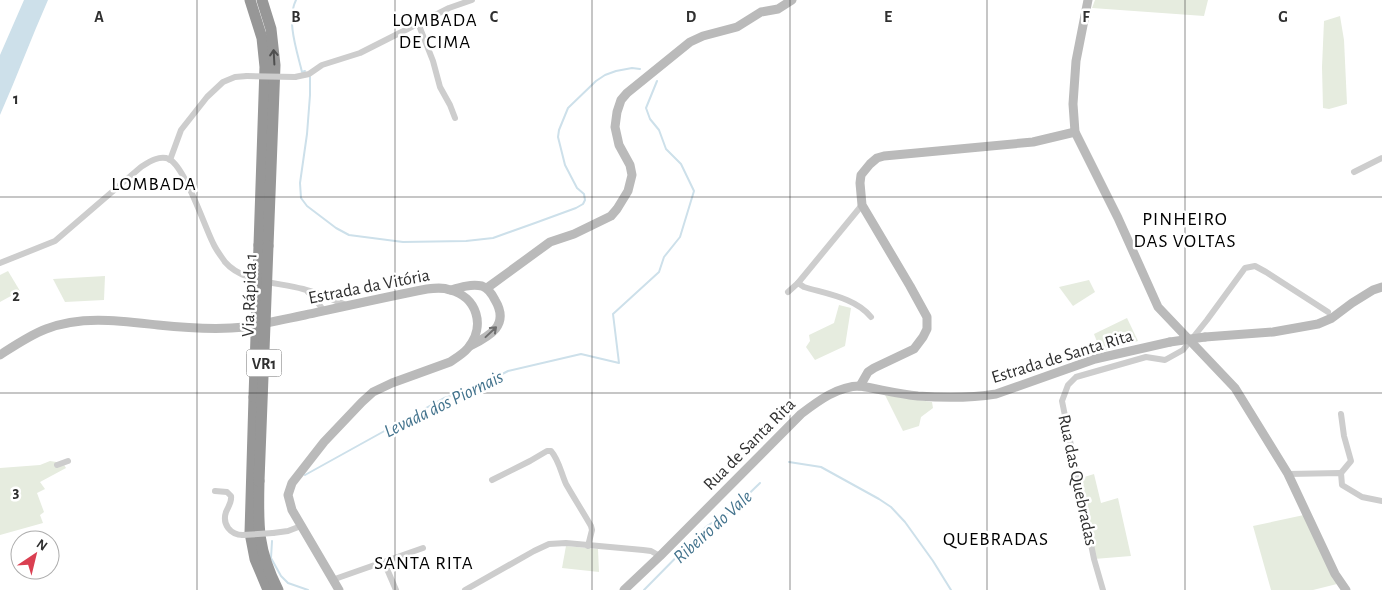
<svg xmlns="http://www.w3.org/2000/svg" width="1382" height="590" font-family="'Alegreya Sans',sans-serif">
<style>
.green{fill:#e6ecdf}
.water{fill:#cde0ea}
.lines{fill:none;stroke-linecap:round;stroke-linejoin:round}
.stream{stroke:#cde0ea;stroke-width:2}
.street{stroke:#cdcdcd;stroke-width:6}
.secondary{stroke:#bababa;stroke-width:9}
.highway{stroke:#979797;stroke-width:11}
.street-bridge{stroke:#cdcdcd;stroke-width:6}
.secondary-bridge{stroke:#bababa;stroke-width:9}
.highway-bridge{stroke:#979797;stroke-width:11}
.oneway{stroke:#4f4f4f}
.oneway2{stroke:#6e6e6e}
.grid{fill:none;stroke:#303030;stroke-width:1;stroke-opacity:0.55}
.labels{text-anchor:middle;stroke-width:5;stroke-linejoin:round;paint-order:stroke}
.shield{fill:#fff;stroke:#6e6e6e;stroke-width:1}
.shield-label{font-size:16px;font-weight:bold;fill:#303030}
.street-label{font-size:18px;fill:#303030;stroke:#fff}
.neighbourhood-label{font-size:19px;letter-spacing:1px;fill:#000;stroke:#fff}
.water-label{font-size:19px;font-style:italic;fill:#43738d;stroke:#fff}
.grid-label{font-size:16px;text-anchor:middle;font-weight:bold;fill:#303030;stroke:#fff;stroke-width:5;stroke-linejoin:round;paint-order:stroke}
</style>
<rect width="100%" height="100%" fill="#fff"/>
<g class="green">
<path d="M1095 0H1208L1204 16 1092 8Z"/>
<path d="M1340 16 1344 40 1347 104 1329 109 1323 108 1322 67 1324 21Z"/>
<path d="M8 271 20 291 0 302V275Z"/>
<path d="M105 276 104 300 65 302 53 279Z"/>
<path d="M1089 280 1095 292 1073 306 1059 287Z"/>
<path d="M839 305 851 308 845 346 815 360 806 347 810 341 809 335 834 323Z"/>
<path d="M1127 318 1138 341 1101 352 1094 334Z"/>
<path d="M885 395 932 402 933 408 921 417 919 426 903 431Z"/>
<path d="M50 461 63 463 66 468 40 482 45 489 37 493 44 512 40 515 43 523 0 535V468L40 465Z"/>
<path d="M1094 474 1101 503 1118 498 1131 556 1094 559 1078 479Z"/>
<path d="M1304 515 1337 584 1313 590H1271L1253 526Z"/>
<path d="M566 546 598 549 599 572 562 568Z"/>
</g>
<path class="water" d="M24 0H48C31 38 17 77 0 115V55Z"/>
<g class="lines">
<g class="stream">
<path d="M296 0C286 20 297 51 302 72L305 71"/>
<path d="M310 77V95L307 134 300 183 301 198 307 206 336 228 349 235 403 242 466 241 493 238 535 223 576 208 583 204 585 200 584 194 577 188 565 165 558 137 559 130 568 108 596 81 605 75 616 71 632 68 640 69"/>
<path d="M789 462 821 467 879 499 891 507 905 522 933 561 951 590"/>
<path d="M305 475 444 398 472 390 508 371 581 354 619 363 613 314 659 272 664 257 680 237 694 191 681 164 666 149 659 130 650 119 646 108 657 81"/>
<path d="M272 541 271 558 281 576 288 583 308 590"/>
<path d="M644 590 707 526 731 511 760 483"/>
</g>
<g class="street">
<path d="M418 23 433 61 440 87 450 105 455 118"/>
<path d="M295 77 309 74 322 65 360 53 449 8 472 0"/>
<path d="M170 160 181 130 207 97 223 82 235 77 247 76"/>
<path d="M1354 172 1382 158"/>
<path d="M862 205 798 283 804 287C827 294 856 298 871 317"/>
<path d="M0 263 55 241 141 167C149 162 159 155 169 159 185 167 204 225 213 243 216 250 221 256 225 262 243 283 278 282 303 289 318 293 332 299 346 305"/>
<path d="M308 292 312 295 324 311"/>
<path d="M788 292 798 283"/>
<path d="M1341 414 1344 436 1351 461 1341 473"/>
<path d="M57 465 68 461"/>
<path d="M1288 474 1341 473 1342 485 1362 497 1382 501"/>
<path d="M492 480 530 461 547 451H551C559 460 561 473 566 484 574 498 583 512 591 526L592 530 588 546"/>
<path d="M215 491 227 492 231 496C232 502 229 505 226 512 222 524 230 535 243 535"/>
<path d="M273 533 288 531 301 526"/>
<path d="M384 562 396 590"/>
<path d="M332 580 423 548"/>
<path d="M465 590 534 551 549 544 566 543 643 550 651 551 660 556"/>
<path d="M1103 590 1094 559 1062 401 1068 385 1076 377 1146 357 1165 360 1183 350 1207 320 1245 268 1255 266 1266 272 1328 312"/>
</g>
<g class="secondary">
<path d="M1088 0 1076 61 1073 104 1075 132 1118 218 1158 307 1235 388 1288 474 1335 574 1346 590"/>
<path d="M487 288 550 242 574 234 611 216 617 209 628 191 632 175 630 165 619 145 615 127 617 112 621 100 627 93 690 42 703 36 737 27 761 12 778 9 792 0"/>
<path d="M451 290C461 287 471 284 482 286 488 288 492 294 495 300 510 325 490 336 470 346"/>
<path d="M1205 337 1273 332 1318 324 1332 318 1352 303 1373 290 1382 287"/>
<path d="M0 355C14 346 30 335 46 329 82 315 122 321 158 325 187 328 217 330 245 327 265 324 285 319 305 315 346 306 386 297 427 289 435 288 443 287 450 290 477 297 486 326 468 348 463 354 456 358 450 362L392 383 373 392 362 402 324 442 292 483 288 495 292 510 339 590"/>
<path d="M860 386 868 372 874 368 914 349 923 337 927 329V317L910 286 862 205 860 183 861 175 870 164 877 158 884 156 1033 142 1075 132"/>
<path d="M624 590 660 556 801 414C818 401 838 386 860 386 879 389 898 394 918 396 944 398 971 398 996 394L1095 359 1170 342"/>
</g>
<g class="highway">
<path d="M250 0 262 38 265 67 259 245"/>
<path d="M262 0 271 29 275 65 268 246"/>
<path d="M254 397 250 533 255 559 268 590"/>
<path d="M259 481C258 525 257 549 278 590"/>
</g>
<g class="street-bridge">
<path d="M247 76 295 77"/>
<path d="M243 535 273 533"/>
</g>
<path class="secondary-bridge" d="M1170 342 1205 337"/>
<g class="highway-bridge">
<path d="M254 397 259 245"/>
<path d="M259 481 268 246"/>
</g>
</g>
<defs><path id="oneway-shaft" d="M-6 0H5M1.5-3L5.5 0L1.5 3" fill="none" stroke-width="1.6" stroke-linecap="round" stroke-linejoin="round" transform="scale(1.25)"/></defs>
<use class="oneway" href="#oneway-shaft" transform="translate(274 57) rotate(-93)"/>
<use class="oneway2" href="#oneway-shaft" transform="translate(491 332) rotate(-43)"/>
<path class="grid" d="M197 0V590M395 0V590M592 0V590M790 0V590M987 0V590M1185 0V590M0 197H1382M0 393H1382"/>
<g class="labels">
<rect class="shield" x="246.5" y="349.5" width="35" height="27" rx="4"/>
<g class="shield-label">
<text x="264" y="369">VR1</text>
</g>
<g class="street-label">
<text transform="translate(369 286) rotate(-11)" y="6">Estrada da Vitória</text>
<text transform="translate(249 295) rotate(-88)" y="6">Via Rápida 1</text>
<text transform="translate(1062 356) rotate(-17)" y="6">Estrada de Santa Rita</text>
<text transform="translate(749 444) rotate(-45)" y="6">Rua de Santa Rita</text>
<text transform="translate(1078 480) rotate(78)" y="6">Rua das Quebradas</text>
</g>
<g class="neighbourhood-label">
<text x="435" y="26">LOMBADA<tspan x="435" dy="22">DE CIMA</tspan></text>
<text x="154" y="190">LOMBADA</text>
<text x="1185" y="225">PINHEIRO<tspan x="1185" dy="22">DAS VOLTAS</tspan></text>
<text x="996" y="545">QUEBRADAS</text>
<text x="424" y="569">SANTA RITA</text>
</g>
<g class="water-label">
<text transform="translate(443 403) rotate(-26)" y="7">Levada dos Piornais</text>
<text transform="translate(712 526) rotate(-42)" y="7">Ribeiro do Vale</text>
</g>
</g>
<g class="grid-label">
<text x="99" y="22">A</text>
<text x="296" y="22">B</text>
<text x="494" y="22">C</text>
<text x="691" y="22">D</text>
<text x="888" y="22">E</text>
<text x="1086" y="22">F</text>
<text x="1283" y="22">G</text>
<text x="16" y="104">1</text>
<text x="16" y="301">2</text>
<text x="16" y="497">3</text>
</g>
<g transform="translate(35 555) rotate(35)"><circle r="24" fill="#ffffff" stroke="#acacac"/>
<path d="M0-4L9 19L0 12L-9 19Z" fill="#da3f51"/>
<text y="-8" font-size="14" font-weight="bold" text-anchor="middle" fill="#303030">N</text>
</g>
</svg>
